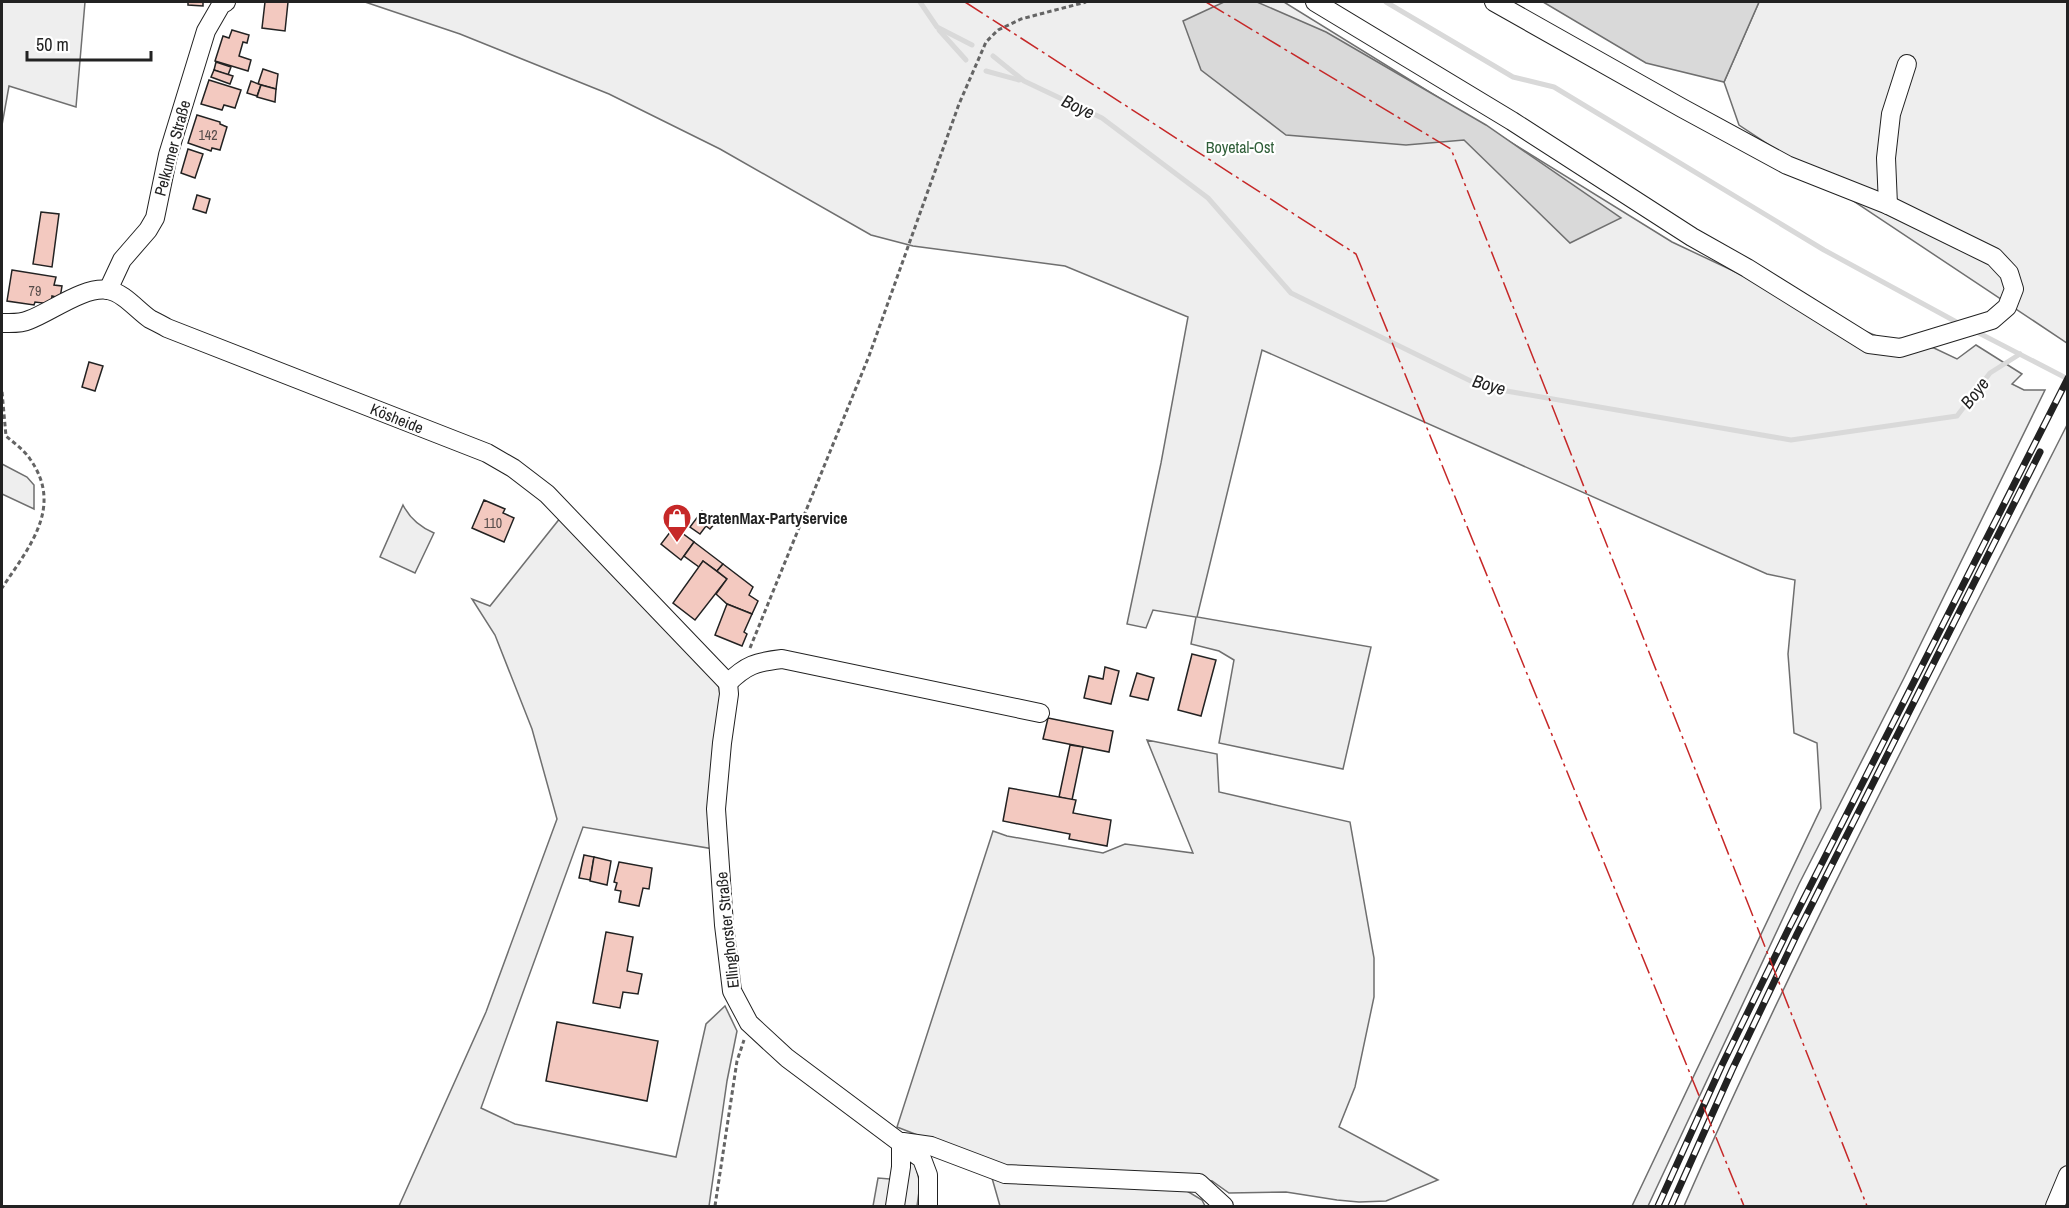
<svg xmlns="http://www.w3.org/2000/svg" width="2069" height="1208" font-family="'Archivo Narrow',sans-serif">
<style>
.green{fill:#eee;stroke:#6f6f6f;stroke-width:1.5}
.water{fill:#d9d9d9;stroke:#6f6f6f;stroke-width:1.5}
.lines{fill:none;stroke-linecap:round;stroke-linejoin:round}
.stream{stroke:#d9d9d9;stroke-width:5}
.building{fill:#f3c9c0;stroke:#222;stroke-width:1.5}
.minor-casing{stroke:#222;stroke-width:20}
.path{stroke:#646464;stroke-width:3;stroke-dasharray:4.5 3;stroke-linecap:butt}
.minor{stroke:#fff;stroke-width:18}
.rail-casing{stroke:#222;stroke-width:7}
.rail{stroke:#fff;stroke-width:4.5;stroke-dasharray:14;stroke-linecap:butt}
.power{stroke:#c62828;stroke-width:1.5;stroke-dasharray:21 4.5 3 4.5;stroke-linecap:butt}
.labels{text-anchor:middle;stroke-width:4.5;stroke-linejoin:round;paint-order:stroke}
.number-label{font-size:14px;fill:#564c4a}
.park-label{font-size:16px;fill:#2f5e38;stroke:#fff}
.street-label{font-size:16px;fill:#222;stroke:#fff}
.poi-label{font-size:16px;font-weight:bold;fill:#222;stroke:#fff;text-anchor:start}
.water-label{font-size:18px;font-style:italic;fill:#222;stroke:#fff}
</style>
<rect width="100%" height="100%" fill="#fff"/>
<g class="green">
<path d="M2 2H85L76 107 9 86 2 125Z"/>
<path d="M365 2H1284L1672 242 1831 317 1891 342 1934 348 1957 359 1976 345 2022 374 2012 384 2024 390H2045L1904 678 1799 884 1648 1206H1632L1821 808 1817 743 1794 733 1788 654 1795 580 1767 574 1262 350 1197 617 1371 647 1343 769 1219 743 1234 660 1219 651 1191 644 1196 617 1153 610 1146 628 1127 624 1161 463 1188 317 1065 266 913 246 871 235 720 149 609 94 460 34Z"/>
<path d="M1759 2H2067V343L1739 125 1724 82Z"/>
<path d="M2067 425V1206H1684C1800 941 1936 684 2067 425Z"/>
<path d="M2 464 27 477 34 485V509L2 494Z"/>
<path d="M403 505C410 519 420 527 434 533L415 573 380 557Z"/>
<path d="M561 517 713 678 719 687 720 696 714 849 583 827 481 1108 515 1124 676 1157 706 1024 725 1006 737 1031 727 1081 709 1206H399L486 1012 557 819 532 729 495 635 472 599 490 606Z"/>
<path d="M1147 740 1217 754 1219 792 1350 822 1374 958V997L1355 1087 1339 1127 1438 1180 1386 1201 1359 1202 1337 1200 1286 1192 1229 1193 1212 1181 1179 1175 994 1165 897 1127 993 831 1007 836 1103 853 1125 844 1193 853Z"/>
<path d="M911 1163H915L920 1184 917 1206H873L878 1178 902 1180 905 1165Z"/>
<path d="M992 1178 1187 1191 1202 1200 1205 1206H1000Z"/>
</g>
<g class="water">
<path d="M1224 2H1257L1326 32 1486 125 1621 218 1570 243 1464 140 1406 145 1286 135 1201 70 1183 21Z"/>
<path d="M1543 2H1759L1724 82 1646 63Z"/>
</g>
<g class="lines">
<g class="stream">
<path d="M920 2 937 27 972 45"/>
<path d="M1386 2 1513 77 1554 87 1824 250 1962 325"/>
<path d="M939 30 966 60"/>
<path d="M993 56 1024 81 1102 118 1208 198 1291 293 1483 387 1791 440 1957 416 1990 373 2020 354"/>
<path d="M986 71 1019 80"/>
<path d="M1973 330 2068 379"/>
</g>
</g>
<g class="building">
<path d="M188 2H203V6L188 5Z"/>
<path d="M265 2H288L285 31 262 28Z"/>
<path d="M232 30 249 35 247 43 243 42 239 56 251 60 248 71 215 61 223 36 229 38Z"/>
<path d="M216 62 231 67 228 75 214 70Z"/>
<path d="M263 69 278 74 276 89 258 84Z"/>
<path d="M214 70 233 76 230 84 211 77Z"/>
<path d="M209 80 241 90 235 108 224 105 222 110 201 104Z"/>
<path d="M251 81 261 85 257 96 247 93Z"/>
<path d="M261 85 276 89 275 102 257 97Z"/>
<path d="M197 115 220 122V124L227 127 220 150 212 148 211 151 188 143Z"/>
<path d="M188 149 203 154 195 178 181 173Z"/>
<path d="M197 195 210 199 206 213 193 209Z"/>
<path d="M41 212 59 214 52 267 33 264Z"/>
<path d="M12 270 56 277 54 285 62 286 60 298 52 296 51 304 35 302 34 305 7 301Z"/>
<path d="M89 362 103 366 95 391 82 387Z"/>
<path d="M484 500 505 509 503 513 514 518 504 542 472 528Z"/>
<path d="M702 511 716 522 710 529 706 526 700 534 690 527Z"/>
<path d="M674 527 694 542 681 560 661 544Z"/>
<path d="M694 542 723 564 717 571 703 561 699 567 684 556Z"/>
<path d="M703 561 727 579 695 620 673 603Z"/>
<path d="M723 564 753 587 749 595 758 601 752 614 727 604 716 594 727 579 717 571Z"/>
<path d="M727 604 752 614 744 632 747 634 742 646 715 635Z"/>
<path d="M1192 654 1216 660 1201 716 1178 710Z"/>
<path d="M1105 667 1119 671 1111 704 1084 698 1089 676 1103 679Z"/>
<path d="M1137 673 1154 678 1148 700 1130 696Z"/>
<path d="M1048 718 1113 731 1109 752 1043 739Z"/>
<path d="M1070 745 1083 747 1072 800 1059 797Z"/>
<path d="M1009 788 1076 800 1073 813 1111 820 1107 846 1069 839 1070 834 1003 821Z"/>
<path d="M584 855 594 857 590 880 579 878Z"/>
<path d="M594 857 611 861 607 885 590 881Z"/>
<path d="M619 862 652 868 649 889 643 888 639 906 619 902 621 891 615 890 617 883 614 882Z"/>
<path d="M606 932 633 937 627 971 642 974 638 994 623 992 620 1008 593 1003Z"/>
<path d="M557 1022 658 1041 647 1101 546 1081Z"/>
</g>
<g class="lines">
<g class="minor-casing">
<g id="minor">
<path d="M1315 2 1512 121 1692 237 1747 268 1869 344 1900 348 1992 320 2007 307 2014 289 2009 273 1994 257 1888 205 1787 165 1682 108 1494 2"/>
<path d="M1888 205 1886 158 1891 114 1907 64"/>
<path d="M108 290 122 260 148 230 155 218 168 155 206 31 221 5 226 2"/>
<path d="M2 323C11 323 20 324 29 320 51 312 84 286 108 290 124 293 137 310 150 319 156 322 162 325 167 328L487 453 513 468 547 494 728 683"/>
<path d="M728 683 729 694 722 743 716 809 724 925 732 991 749 1023 787 1058 922 1159 928 1175V1206"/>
<path d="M728 683C746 665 756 662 782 659L1040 713"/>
<path d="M903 1142 931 1146 1005 1174 1199 1183 1224 1206"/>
<path d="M895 1206 901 1167V1142"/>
<path d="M2055 1206 2068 1175"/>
</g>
</g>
<g class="path">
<path d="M2 392 6 436C14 443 24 450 30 459 64 507 29 547 2 588"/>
<path d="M750 648 869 356 959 104 986 42 998 30 1021 19 1086 2"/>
<path d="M715 1206 737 1061 744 1040"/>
</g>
<use href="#minor" class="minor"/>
<g class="rail-casing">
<g id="rail">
<path d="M1658 1206 1722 1065 1788 930 2068 378"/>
<path d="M1671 1206 1732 1070 1797 934 2040 452"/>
</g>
</g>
<use href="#rail" class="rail"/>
<g class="power">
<path d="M965 2 1356 254 1744 1206"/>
<path d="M1206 2 1451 149 1867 1206"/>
</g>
</g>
<defs>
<g id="shop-pin" transform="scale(1.5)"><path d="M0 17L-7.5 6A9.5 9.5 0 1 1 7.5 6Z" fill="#c62828" stroke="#fff"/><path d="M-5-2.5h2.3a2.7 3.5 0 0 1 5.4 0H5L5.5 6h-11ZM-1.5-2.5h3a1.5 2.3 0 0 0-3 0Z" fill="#fff"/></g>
</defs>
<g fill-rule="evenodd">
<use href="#shop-pin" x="677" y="518"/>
</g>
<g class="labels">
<g class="number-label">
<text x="208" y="140">142</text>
<text x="35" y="296">79</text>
<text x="493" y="528">110</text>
</g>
<g class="park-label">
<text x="1240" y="153">Boyetal-Ost</text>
</g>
<g class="street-label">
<text transform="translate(172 148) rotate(-75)" y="6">Pelkumer Straße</text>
<text transform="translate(397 418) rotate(22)" y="6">Kösheide</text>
<text transform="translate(727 930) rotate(-96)" y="6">Ellinghorster Straße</text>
</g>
<g class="poi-label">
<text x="698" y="524">BratenMax-Partyservice</text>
</g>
<g class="water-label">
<text transform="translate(1078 107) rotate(25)" y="6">Boye</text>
<text transform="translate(1489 385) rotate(16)" y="6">Boye</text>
<text transform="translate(1975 393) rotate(-52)" y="6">Boye</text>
</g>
</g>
<rect width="2069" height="1208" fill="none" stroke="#222222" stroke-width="6"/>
<path d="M27 51v9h124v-9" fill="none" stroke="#222222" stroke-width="3"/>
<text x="36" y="51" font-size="18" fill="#222222" stroke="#ffffff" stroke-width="4.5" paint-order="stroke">50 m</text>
</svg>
